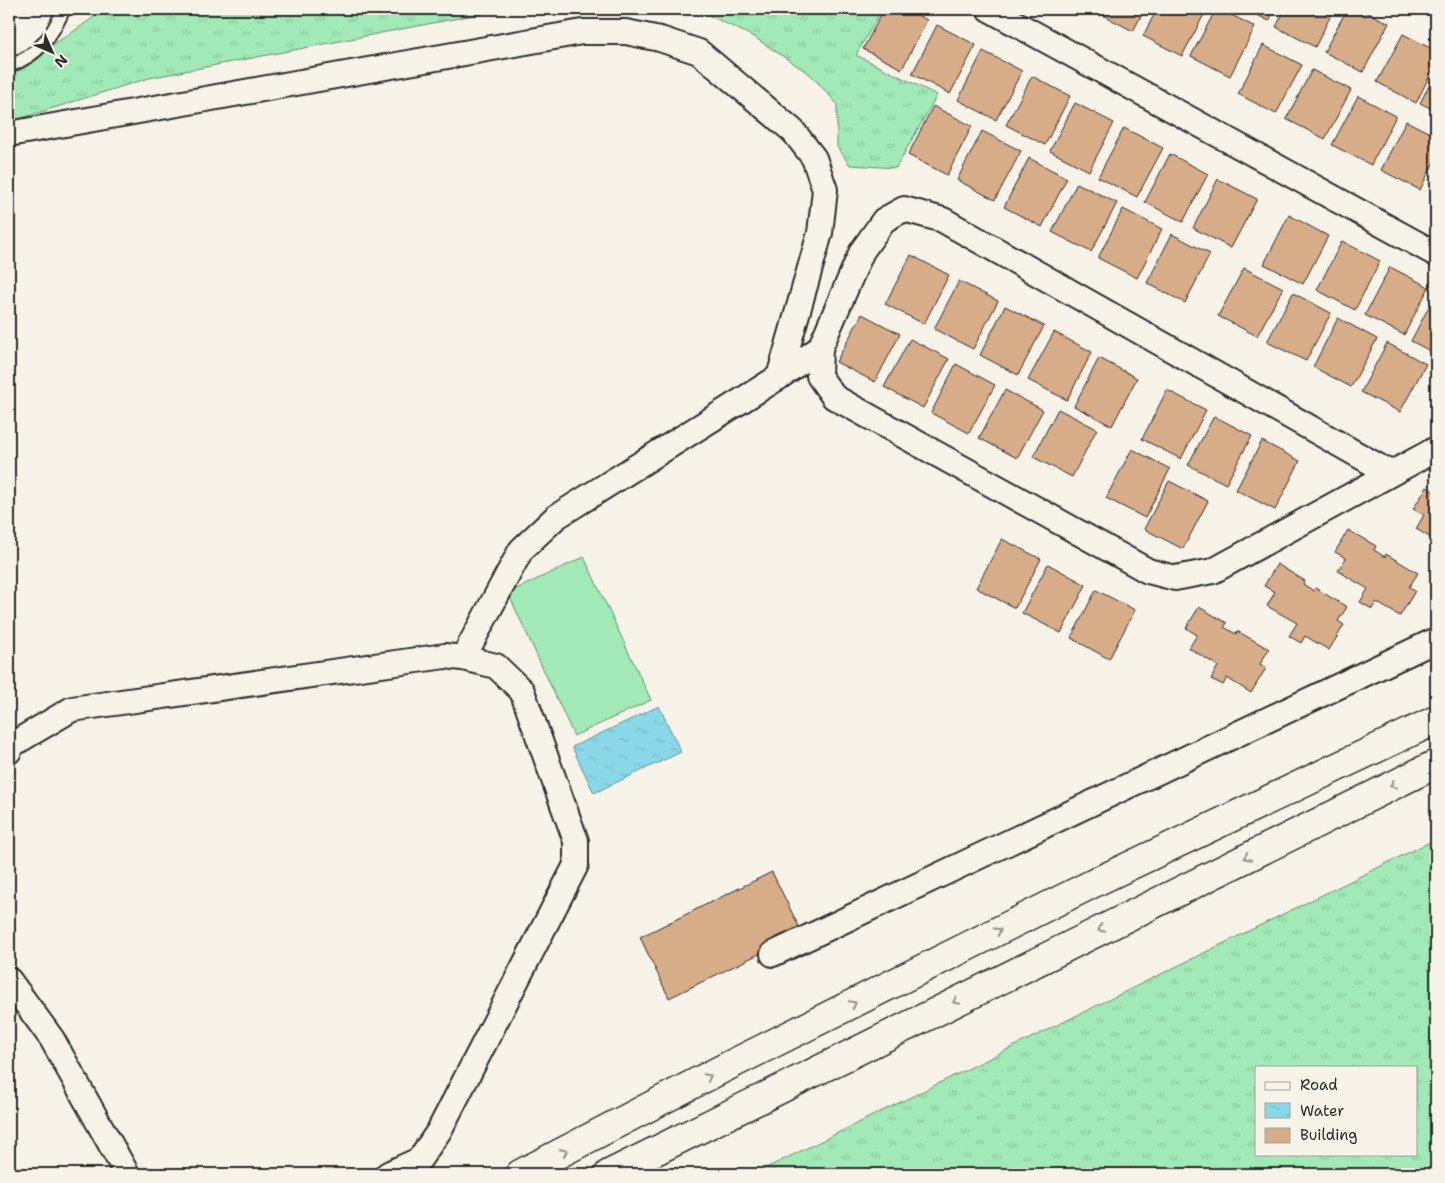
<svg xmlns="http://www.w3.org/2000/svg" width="1445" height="1183" font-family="'Shantell Sans',sans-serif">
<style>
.grass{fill:url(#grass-tufts);stroke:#668a70;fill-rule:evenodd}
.pitch{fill:#a1e9b6;stroke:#668a70}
.water{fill:url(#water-ripples);stroke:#63929c}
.building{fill:#d7ac89;stroke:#2b2b2b}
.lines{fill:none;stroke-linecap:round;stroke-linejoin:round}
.lane-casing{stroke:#2b2b2b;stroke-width:16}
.street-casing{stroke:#2b2b2b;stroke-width:28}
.secondary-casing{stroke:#2b2b2b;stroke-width:31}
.lane{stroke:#f7f3e8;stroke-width:12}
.street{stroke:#f7f3e8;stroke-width:24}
.secondary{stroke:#f7f3e8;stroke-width:28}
.oneway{stroke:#918f8a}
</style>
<defs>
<pattern id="grass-tufts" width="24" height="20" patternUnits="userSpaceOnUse" patternTransform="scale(1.25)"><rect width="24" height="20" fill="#a1e9b6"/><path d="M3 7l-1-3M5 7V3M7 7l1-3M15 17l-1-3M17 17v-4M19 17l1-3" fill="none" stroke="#8bc89d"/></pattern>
<pattern id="water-ripples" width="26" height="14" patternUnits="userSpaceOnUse" patternTransform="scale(1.25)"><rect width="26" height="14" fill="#89d7e7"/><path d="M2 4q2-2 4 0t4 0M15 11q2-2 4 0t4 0" fill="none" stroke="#76b9c6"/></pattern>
</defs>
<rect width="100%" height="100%" fill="#f7f3e8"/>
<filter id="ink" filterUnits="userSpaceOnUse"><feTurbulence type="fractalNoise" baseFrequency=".02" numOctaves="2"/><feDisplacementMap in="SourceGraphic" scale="10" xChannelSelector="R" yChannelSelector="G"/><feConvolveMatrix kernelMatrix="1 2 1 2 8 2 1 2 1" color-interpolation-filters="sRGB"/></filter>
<g filter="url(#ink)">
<g class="grass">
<path d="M105 9H505L149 78 9 122V69L67 36Z"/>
<path d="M696 9H882L856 55 937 95 896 168 850 165 837 147V104L811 75 754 37Z"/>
<path d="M1436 839V1174H754ZM1256 1067H1416V1154H1256Z"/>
</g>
<path class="pitch" d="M584 557 651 700 574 736 508 593Z"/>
<path class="water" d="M659 706 681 752 594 793 572 747Z"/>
<g class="building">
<path d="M884 9H906L927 20 902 69 863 49Z"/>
<path d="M1096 9H1145L1133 31 1095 11Z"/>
<path d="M1157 9H1207L1182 56 1143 36Z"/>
<path d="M1216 9H1220L1255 27 1230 76 1191 56Z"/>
<path d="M1245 9H1275L1269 21Z"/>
<path d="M1285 9H1334L1315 47 1276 27Z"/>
<path d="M1347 9H1360L1389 23 1363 72 1324 52Z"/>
<path d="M937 25 976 45 950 94 912 74Z"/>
<path d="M1403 34 1436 51V63L1416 103 1377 82Z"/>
<path d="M1263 45 1302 65 1276 114 1238 94Z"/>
<path d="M983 51 1022 71 996 120 958 100Z"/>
<path d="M1312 70 1351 90 1325 139 1286 119Z"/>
<path d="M1436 72V111L1420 103Z"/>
<path d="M1032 76 1070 96 1045 145 1006 125Z"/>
<path d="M1358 96 1396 116 1371 165 1332 145Z"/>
<path d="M1075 103 1114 123 1089 171 1050 151Z"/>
<path d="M933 106 972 126 947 175 908 155Z"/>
<path d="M1406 121 1436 136V158L1420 190 1381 170Z"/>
<path d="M1124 128 1163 148 1137 197 1098 177Z"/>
<path d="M982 131 1021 151 995 200 957 180Z"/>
<path d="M1170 154 1208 174 1183 222 1145 202Z"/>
<path d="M1029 158 1067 178 1042 227 1004 207Z"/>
<path d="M1218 179 1257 199 1231 248 1193 228Z"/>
<path d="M1077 183 1117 203 1091 252 1052 232Z"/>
<path d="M1123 209 1162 229 1137 278 1098 258Z"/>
<path d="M1289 215 1328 236 1303 284 1264 264Z"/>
<path d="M1172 234 1210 254 1185 303 1147 283Z"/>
<path d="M1342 241 1380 261 1355 310 1317 290Z"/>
<path d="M911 255 949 275 924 324 885 304Z"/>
<path d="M1390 267 1429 287 1404 335 1365 315Z"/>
<path d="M1244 268 1283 288 1257 336 1218 316Z"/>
<path d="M959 281 998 301 973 349 934 329Z"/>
<path d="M1293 293 1331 313 1306 361 1267 342Z"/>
<path d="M1436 293V354L1411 341Z"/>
<path d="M1005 306 1044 326 1018 375 980 355Z"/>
<path d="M862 314 900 334 875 382 836 362Z"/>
<path d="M1338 318 1377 339 1351 387 1313 367Z"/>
<path d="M1054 332 1092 352 1067 400 1028 380Z"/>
<path d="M910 339 949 359 923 408 884 387Z"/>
<path d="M1387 343 1426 364 1400 412 1361 392Z"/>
<path d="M1099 358 1137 378 1112 426 1074 406Z"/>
<path d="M956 364 995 385 969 433 931 413Z"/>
<path d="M1005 390 1043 410 1017 458 979 438Z"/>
<path d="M1167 390 1206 410 1181 459 1142 439Z"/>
<path d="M1058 409 1097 429 1072 477 1033 457Z"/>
<path d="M1214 416 1252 436 1226 484 1188 465Z"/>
<path d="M1262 441 1300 461 1275 510 1236 490Z"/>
<path d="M1132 449 1170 469 1145 518 1106 498Z"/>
<path d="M1169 481 1208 501 1183 549 1144 529Z"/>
<path d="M1427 487 1436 493V541L1416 529 1424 515 1413 509Z"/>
<path d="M1348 530 1376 546 1374 550 1385 557 1386 554 1418 573 1409 587 1415 591 1400 616 1376 602 1372 609 1360 602 1368 589 1338 571 1346 558 1335 552Z"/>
<path d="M1002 539 1041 559 1015 608 976 588Z"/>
<path d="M1048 564 1086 585 1061 633 1022 613Z"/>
<path d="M1277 564 1305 581 1303 584 1314 591 1315 588 1347 607 1338 621 1344 625 1329 650 1305 636 1301 643 1289 636 1297 623 1267 606 1275 592 1264 586Z"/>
<path d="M1096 590 1135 610 1109 659 1071 638Z"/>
<path d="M1199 607 1227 623 1224 627 1236 634 1237 631 1269 649 1260 664 1266 668 1251 693 1227 678 1223 685 1211 679 1218 666 1189 648 1197 635 1186 628Z"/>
<path d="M772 872 802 933 669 998 640 937Z"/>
</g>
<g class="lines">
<g class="lane-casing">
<path id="lane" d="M9 66C39 55 51 37 64 9"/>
</g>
<g class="street-casing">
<g id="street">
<path d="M989 9 1436 254"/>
<path d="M9 134 582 32H626L660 39 699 52 793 131 814 158 825 190 820 233 779 377"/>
<path d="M1390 473 943 220 904 209 884 220 862 251 820 348 819 376 834 397 1148 571 1175 578 1213 571 1436 449"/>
<path d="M463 658 521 550 556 517 779 377 820 348"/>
<path d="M9 751 13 744 72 709 445 656 463 658 496 666 522 691 576 841V865L439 1131 419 1160 388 1174"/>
<path d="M773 954 1436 640"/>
<path d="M9 980 52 1039 127 1174"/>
</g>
</g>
<g class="secondary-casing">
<g id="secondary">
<path d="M520 1174 720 1070 1100 880 1436 720"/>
<path d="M609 1174 1436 764"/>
</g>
</g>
<use href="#lane" class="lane"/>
<use href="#street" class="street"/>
<use href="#secondary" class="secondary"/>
</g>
<defs><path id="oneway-chevron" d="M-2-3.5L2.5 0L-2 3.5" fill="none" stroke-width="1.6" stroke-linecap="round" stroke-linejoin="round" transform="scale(1.25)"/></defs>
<g class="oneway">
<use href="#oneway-chevron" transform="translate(1393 785) rotate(154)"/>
<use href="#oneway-chevron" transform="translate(1247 857) rotate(154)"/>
<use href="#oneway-chevron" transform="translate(1101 929) rotate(153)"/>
<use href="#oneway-chevron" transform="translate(998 931) rotate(-27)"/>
<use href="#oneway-chevron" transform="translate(956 1001) rotate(153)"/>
<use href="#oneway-chevron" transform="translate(853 1004) rotate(-27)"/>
<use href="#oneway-chevron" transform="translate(708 1077) rotate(-28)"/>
<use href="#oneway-chevron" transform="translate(564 1152) rotate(-28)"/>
</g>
</g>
<rect width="1445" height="1183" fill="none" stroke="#f7f3e8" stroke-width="30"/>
<rect x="15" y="15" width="1415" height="1153" fill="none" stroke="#2b2b2b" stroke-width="2" filter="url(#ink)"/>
<rect x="1255" y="1066" width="162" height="90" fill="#f7f3e8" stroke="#a5a39c"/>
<rect x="1265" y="1082" width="25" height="8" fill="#f7f3e8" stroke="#a5a39c"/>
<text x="1300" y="1090" font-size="15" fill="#2b2b2b">Road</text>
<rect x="1265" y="1103" width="25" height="15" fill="url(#water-ripples)" stroke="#a5a39c"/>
<text x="1300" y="1116" font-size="15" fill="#2b2b2b">Water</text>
<rect x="1265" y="1128" width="25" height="15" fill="#d7ac89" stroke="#a5a39c"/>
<text x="1300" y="1140" font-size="15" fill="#2b2b2b">Building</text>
<g transform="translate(52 52) rotate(135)" stroke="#f7f3e8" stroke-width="4" paint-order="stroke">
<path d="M0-4L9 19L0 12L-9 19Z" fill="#2b2b2b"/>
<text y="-8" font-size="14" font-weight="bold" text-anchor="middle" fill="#2b2b2b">N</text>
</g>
</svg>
